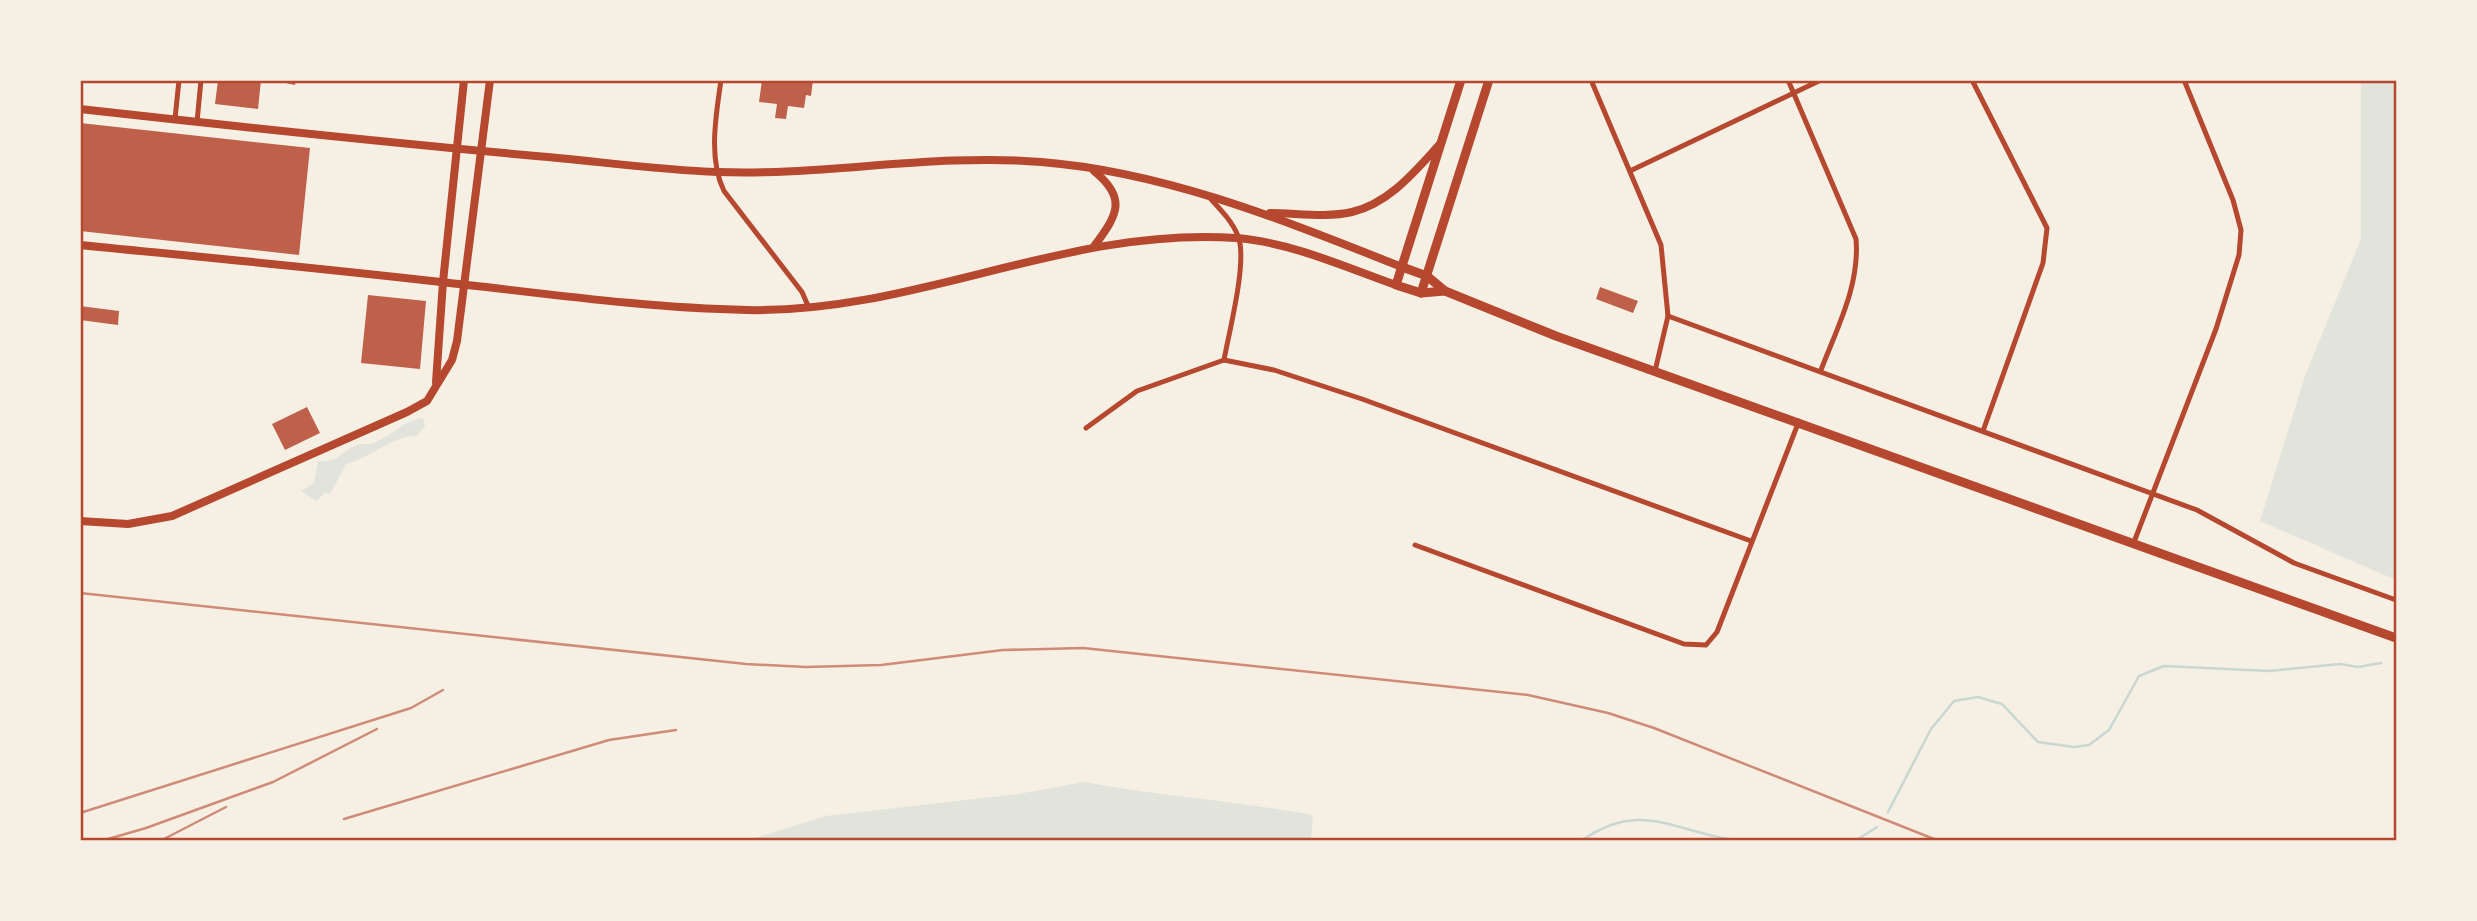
<svg xmlns="http://www.w3.org/2000/svg" width="2477" height="921" font-family="Overpass,sans-serif">
<style>
.green{fill:#e2e4dc}
.lines{fill:none;stroke-linecap:round;stroke-linejoin:round}
.stream{stroke:#c9d6d2;stroke-width:2.5}
.building{fill:#bf614a}
.minor{stroke:#b5482f;stroke-width:5}
.secondary{stroke:#b5482f;stroke-width:8}
.primary{stroke:#b5482f;stroke-width:9}
.rail{stroke:#cf8b77;stroke-width:2.5}
.neatline{fill:none;stroke:#b5482f;stroke-width:2.5}
</style>
<rect width="100%" height="100%" fill="#f6efe4"/>
<g class="green">
<path d="M2361 81H2396V580L2260 521 2305 376 2361 239Z"/>
<path d="M423 418 425 426 417 436C394 435 370 458 346 464L330 494 325 493 316 501 301 491 314 483 318 461C340 463 342 450 357 445 363 443 369 445 374 443 393 435 402 421 423 418Z"/>
<path d="M1084 782C1160 796 1237 801 1313 815L1311 840H748L826 816 1018 794Z"/>
</g>
<g class="lines">
<g class="stream">
<path d="M1888 812 1931 729 1954 701 1978 697 2002 704 2038 742 2074 747 2089 745 2109 730 2139 676 2164 666 2269 671 2340 664 2358 667 2381 663"/>
<path d="M1581 841C1642 798 1675 833 1739 841"/>
<path d="M1855 841 1877 827"/>
</g>
</g>
<g class="building">
<path d="M218 80H261L258 109 215 104Z"/>
<path d="M272 80H296L295 85Z"/>
<path d="M762 80H813L811 96 806 95 804 108 788 106 786 119 775 118 777 104 759 102Z"/>
<path d="M80 123 310 148 299 255 80 231Z"/>
<path d="M1600 287 1638 301 1633 313 1596 299Z"/>
<path d="M368 295 426 301 420 369 361 363Z"/>
<path d="M80 306 119 311 118 325 80 320Z"/>
<path d="M307 407 320 433 285 450 272 424Z"/>
</g>
<g class="lines">
<g class="minor">
<path d="M721 80C716 116 708 158 724 191L802 292 809 308"/>
<path d="M1591 80 1661 245 1668 316 1655 371"/>
<path d="M1788 80 1856 239C1860 285 1837 328 1821 370"/>
<path d="M1972 80 2047 228 2043 263 1983 431"/>
<path d="M175 119 179 80"/>
<path d="M197 122 201 80"/>
<path d="M1632 170 1821 80"/>
<path d="M1209 197C1220 209 1232 221 1238 236 1248 260 1229 332 1224 360"/>
<path d="M1668 316 2197 510 2294 563 2396 600"/>
<path d="M1086 428 1137 391 1224 360 1274 370 1362 399 1751 541"/>
<path d="M2134 542 2216 329 2239 255 2241 230 2233 200 2184 80"/>
<path d="M1415 545 1684 644 1706 645 1717 632 1799 421"/>
</g>
<g class="secondary">
<path d="M80 109C232 126 384 142 536 156 596 161 657 170 718 172 825 176 933 153 1041 162 1167 172 1285 221 1402 267"/>
<path d="M1094 171C1127 198 1118 214 1095 245"/>
<path d="M1270 213C1296 213 1326 218 1352 212 1390 203 1416 170 1441 143"/>
<path d="M80 245C200 257 321 268 441 282 542 293 645 308 747 310 915 314 1066 226 1236 238 1290 242 1345 267 1396 285"/>
<path d="M436 382 443 282 464 80"/>
<path d="M80 521 128 524 172 516 407 412 427 401 452 360 457 341 490 80"/>
</g>
<g class="primary">
<path d="M1402 267 1427 276 1445 291 1556 336 2396 638"/>
<path d="M1445 291 1421 293 1396 285 1461 80"/>
<path d="M1421 293 1489 80"/>
</g>
<g class="rail">
<path d="M80 593 746 664 806 667 881 665 1003 650 1083 648 1528 695 1608 713 1654 728 1939 841"/>
<path d="M80 813 411 708 443 690"/>
<path d="M344 819 609 740 676 730"/>
<path d="M101 841 146 828 273 782 377 729"/>
<path d="M160 841 226 807"/>
</g>
</g>
<rect width="2477" height="921" fill="none" stroke="#f6efe4" stroke-width="164"/>
<rect x="82" y="82" width="2313" height="757" class="neatline"/>
</svg>
